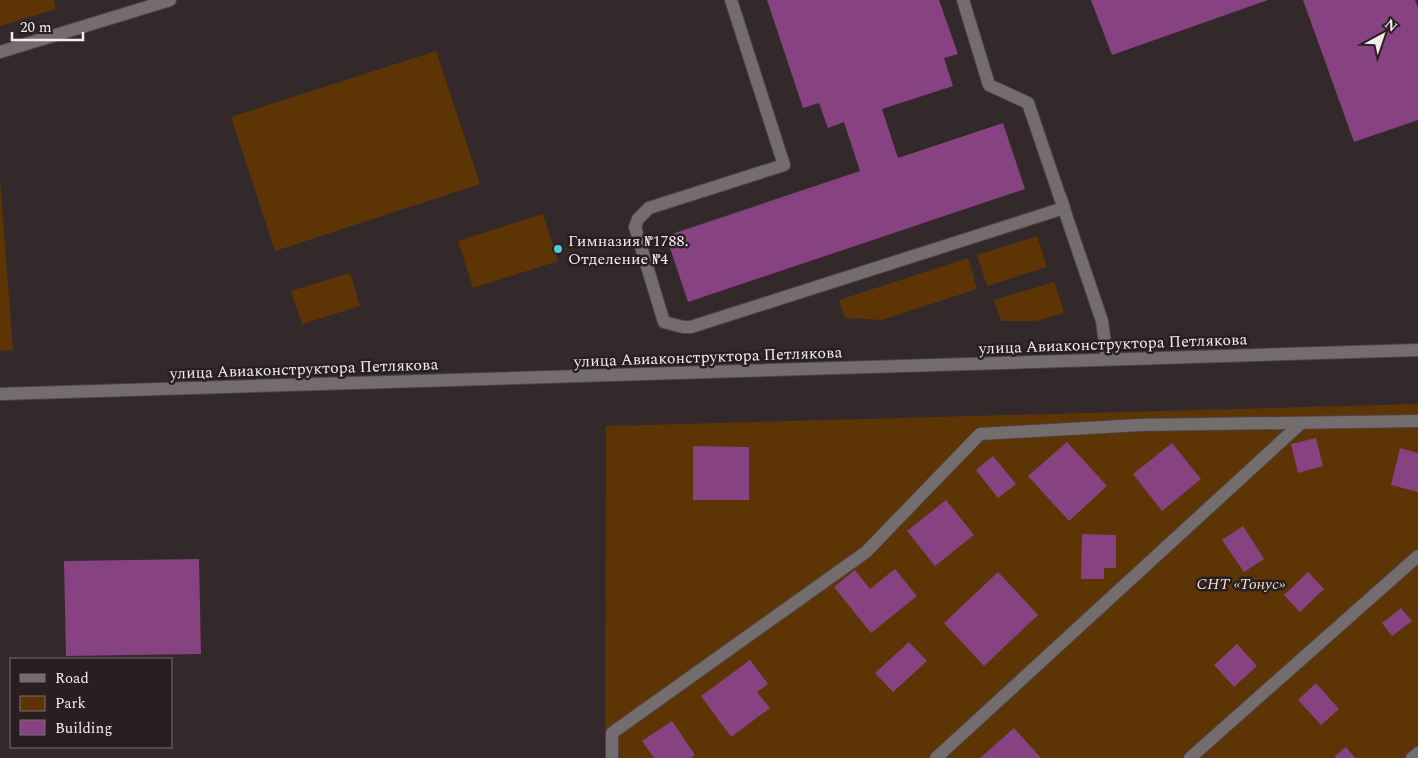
<svg xmlns="http://www.w3.org/2000/svg" width="1418" height="758" font-family="Spectral,serif">
<style>
.green{fill:#5d3504}
.building{fill:#864281}
.lines{fill:none;stroke-linecap:round;stroke-linejoin:round}
.minor-casing{stroke:#4e4446;stroke-width:14}
.minor{stroke:#736e6d;stroke-width:12}
.poi-dot{fill:#52cbda;stroke:#291f21;stroke-width:2}
.labels{text-anchor:middle;stroke-width:5;stroke-linejoin:round;paint-order:stroke}
.poi-label{font-size:16px;fill:#f4edef;stroke:#291f21;text-anchor:start}
.street-label{font-size:16px;fill:#f4edef;stroke:#291f21}
.park-label{font-size:16px;font-style:italic;fill:#f3e0cf;stroke:#291f21}
</style>
<rect width="100%" height="100%" fill="#33292b"/>
<g class="green">
<path d="M0 0H54L56 9 0 26Z"/>
<path d="M436 51 480 184 275 251 231 117Z"/>
<path d="M0 179 13 350 0 351Z"/>
<path d="M543 214 558 261 473 288 458 241Z"/>
<path d="M1037 236 1047 267 987 286 977 255Z"/>
<path d="M968 258 977 289 882 320 845 318 839 300Z"/>
<path d="M350 273 360 306 302 324 291 291Z"/>
<path d="M1054 282 1064 313 1036 321H1001L994 300Z"/>
<path d="M1418 404V758H605L606 426Z"/>
</g>
<g class="building">
<path d="M767 0H939L958 54 944 58 953 86 882 109 898 158 1003 123 1025 189 688 302 666 236 860 171 844 122 828 128 819 103 803 108Z"/>
<path d="M1091 0H1268L1112 55Z"/>
<path d="M1303 0H1415L1418 8V120L1354 142Z"/>
<path d="M1316 438 1323 466 1298 473 1291 444Z"/>
<path d="M1067 442 1107 486 1069 521 1028 476Z"/>
<path d="M1172 443 1201 479 1162 511 1133 474Z"/>
<path d="M693 446 749 447V500H693Z"/>
<path d="M1400 448 1418 453V492L1391 485Z"/>
<path d="M993 456 1016 484 998 498 976 470Z"/>
<path d="M946 500 974 535 935 566 907 531Z"/>
<path d="M1243 526 1264 559 1244 572 1222 540Z"/>
<path d="M1082 534 1116 535V568H1104V579H1081Z"/>
<path d="M199 559 201 654 66 656 64 561Z"/>
<path d="M895 569 917 596 871 633 834 587 855 570 870 589Z"/>
<path d="M998 572 1038 615 984 666 944 623Z"/>
<path d="M1308 572 1324 589 1300 612 1284 595Z"/>
<path d="M1401 608 1412 621 1392 636 1382 623Z"/>
<path d="M909 642 927 661 893 692 875 673Z"/>
<path d="M1237 644 1257 666 1234 687 1214 665Z"/>
<path d="M750 660 768 684 757 692 770 708 731 737 701 696Z"/>
<path d="M1316 683 1339 709 1321 725 1298 700Z"/>
<path d="M672 721 695 755 691 758H654L642 741Z"/>
<path d="M1014 728 1041 758H980Z"/>
<path d="M1346 747 1355 758H1336L1335 756Z"/>
</g>
<g class="lines">
<g class="minor-casing">
<g id="minor">
<path d="M731 0 784 165 649 208 638 219 635 227 664 322 683 327H691L1064 208 1060 196"/>
<path d="M963 0 989 85 1028 103 1102 321 1107 359"/>
<path d="M0 52 170 0"/>
<path d="M0 394 1418 350"/>
<path d="M612 758V733L866 552 980 434 1140 425 1418 421"/>
<path d="M936 758 1299 425"/>
<path d="M1190 758 1418 556"/>
<path d="M1412 758 1418 753"/>
</g>
</g>
<use href="#minor" class="minor"/>
</g>
<circle class="poi-dot" cx="558" cy="249" r="5"/>
<g class="labels">
<g class="poi-label">
<text x="568" y="246">Гимназия №1788.<tspan x="568" dy="18">Отделение №4</tspan></text>
</g>
<g class="street-label">
<text transform="translate(1113 343) rotate(-2)" y="6">улица Авиаконструктора Петлякова</text>
<text transform="translate(708 356) rotate(-2)" y="6">улица Авиаконструктора Петлякова</text>
<text transform="translate(304 368) rotate(-2)" y="6">улица Авиаконструктора Петлякова</text>
</g>
<g class="park-label">
<text x="1241" y="589">СНТ «Тонус»</text>
</g>
</g>
<rect x="10" y="658" width="162" height="90" fill="#291f21" stroke="#7a7173"/>
<rect x="20" y="674" width="25" height="8" fill="#736e6d" stroke="#7a7173"/>
<text x="55" y="683" font-size="15" fill="#f4edef">Road</text>
<rect x="20" y="696" width="25" height="15" fill="#5d3504" stroke="#7a7173"/>
<text x="55" y="708" font-size="15" fill="#f4edef">Park</text>
<rect x="20" y="720" width="25" height="15" fill="#864281" stroke="#7a7173"/>
<text x="55" y="733" font-size="15" fill="#f4edef">Building</text>
<g transform="translate(1383 35) rotate(40)" stroke="#291f21" stroke-width="4" paint-order="stroke">
<path d="M0-4L9 19L0 12L-9 19Z" fill="#f4edef"/>
<text y="-8" font-size="14" font-weight="bold" text-anchor="middle" fill="#f4edef">N</text>
</g>
<path d="M12 32v8h71v-8" fill="none" stroke="#f4edef" stroke-width="2.5"/>
<text x="20" y="32" font-size="15" fill="#f4edef" stroke="#291f21" stroke-width="4" paint-order="stroke">20 m</text>
</svg>
